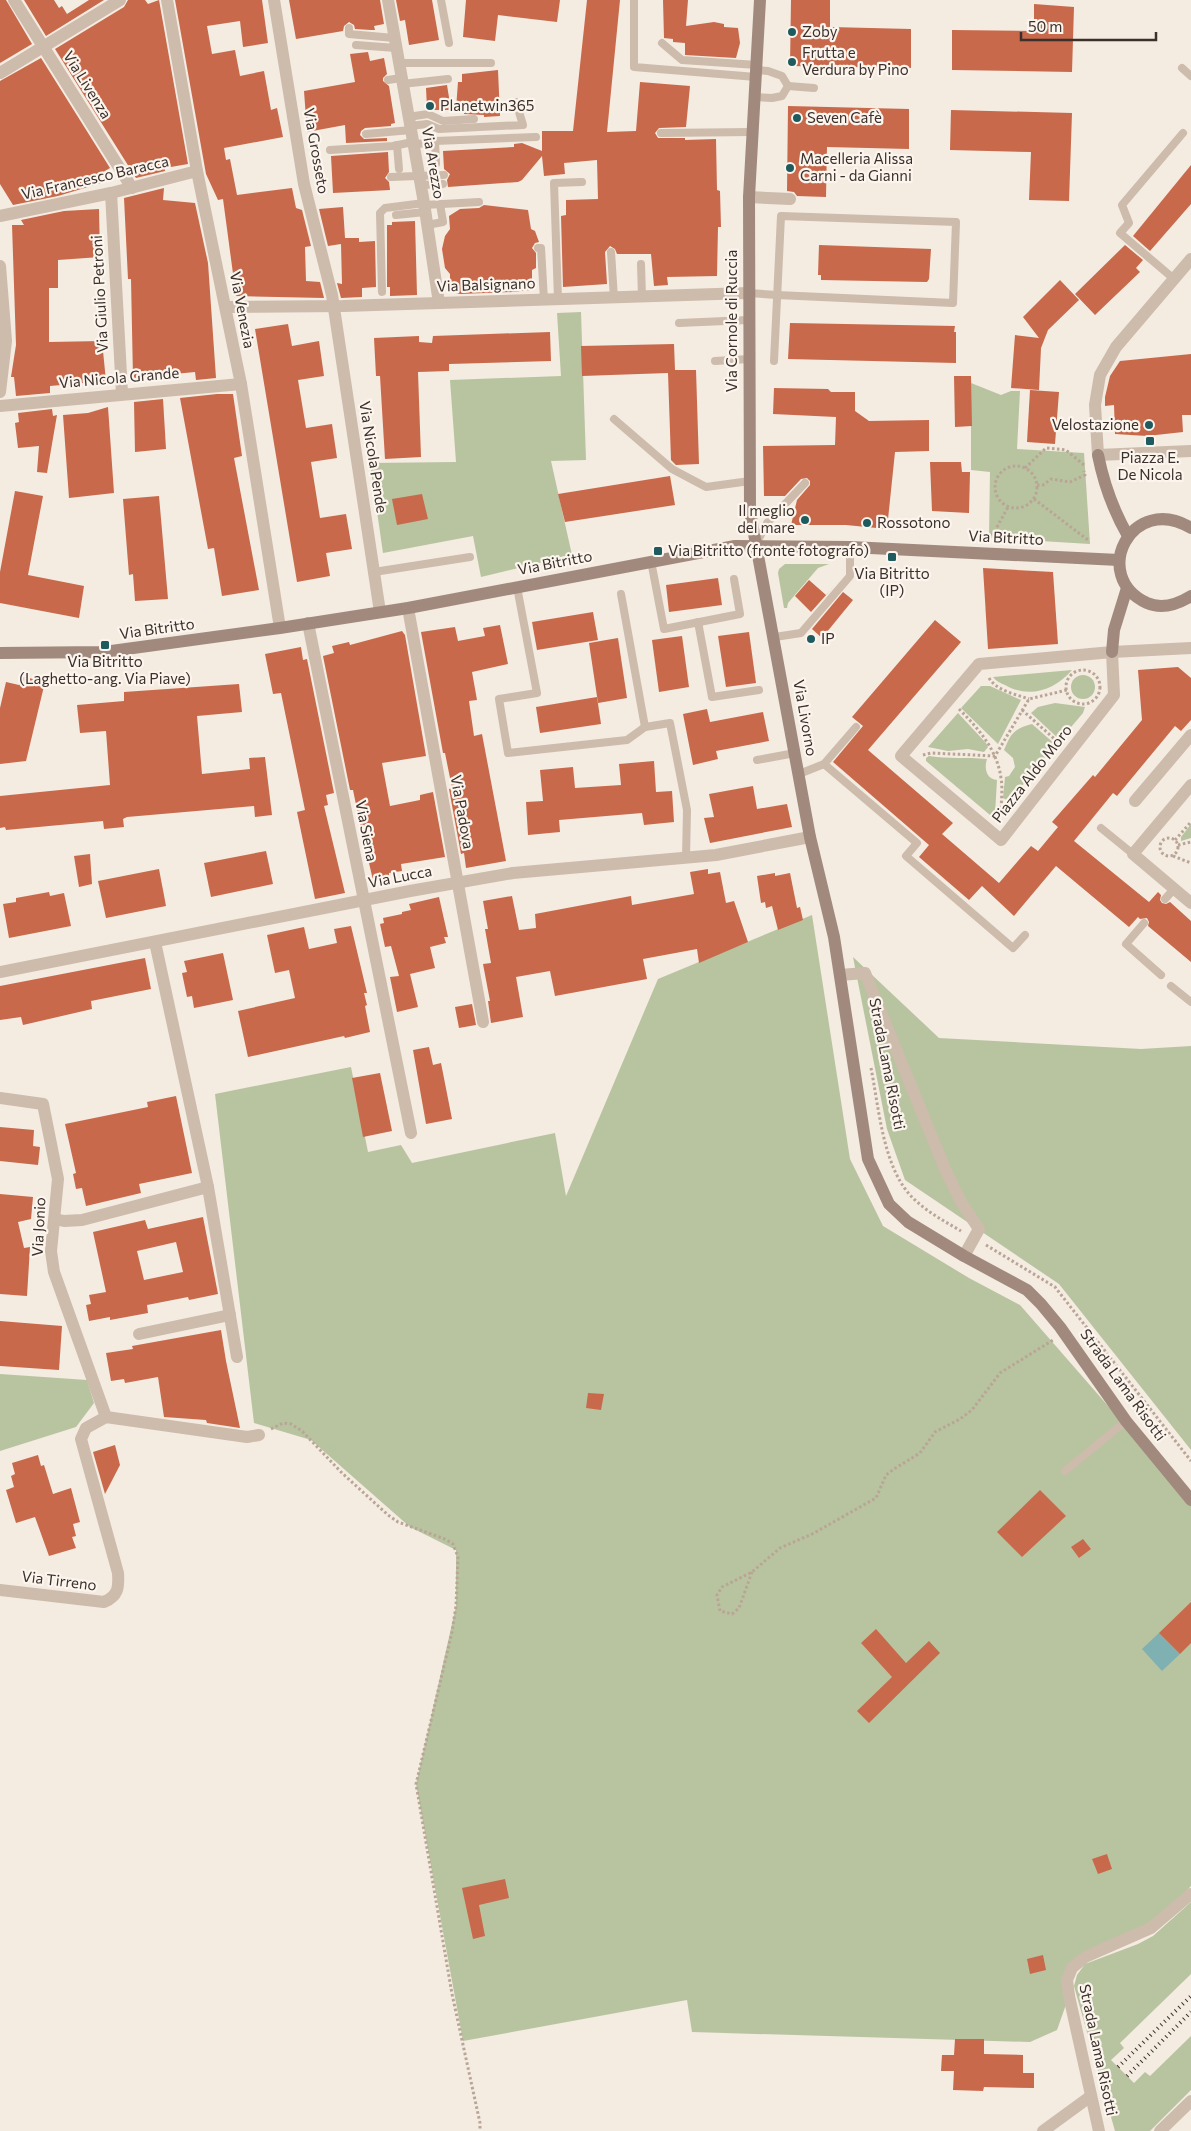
<svg xmlns="http://www.w3.org/2000/svg" width="1191" height="2131" font-family="Commissioner,sans-serif">
<style>
.green{fill:#b8c4a0}
.water{fill:#7fb0b2}
.building{fill:#c8694b;fill-rule:evenodd}
.lines{fill:none;stroke-linecap:round;stroke-linejoin:round}
.path{stroke:#b9a596;stroke-width:3;stroke-dasharray:2.5 2.5;stroke-linecap:butt}
.lane{stroke:#cdbbac;stroke-width:8}
.street{stroke:#cdbbac;stroke-width:12}
.secondary{stroke:#a18a7d;stroke-width:12}
.rail{stroke:#3b302b;stroke-width:4;stroke-dasharray:1 4;stroke-linecap:butt}
.street-bridge{stroke:#cdbbac;stroke-width:12}
.poi-dot{fill:#1f5a5e;stroke:#fbf5ee;stroke-width:2}
.labels{text-anchor:middle;stroke-width:4.5;stroke-linejoin:round;paint-order:stroke}
.poi-label{font-size:15px;fill:#3b302b;stroke:#fbf5ee;text-anchor:start}
.street-label{font-size:15px;fill:#3b302b;stroke:#fbf5ee}
</style>
<rect width="100%" height="100%" fill="#f4ebe1"/>
<g class="green">
<path d="M581 312 586 460 551 461 572 555 481 577 473 536 383 553 370 463 456 462 450 380 561 376 557 313Z"/>
<path d="M971 383 1001 395 1011 391H1020L1017 449 1084 453 1090 544 989 538 990 472 971 470Z"/>
<path d="M785 564H829L818 568 788 603 787 608H784L778 573 779 569Z"/>
<path d="M1072 670C1055 690 1029 699 1005 685 1000 683 996 681 993 677Z"/>
<circle cx="1083" cy="687" r="12"/>
<path d="M981 686H990L1021 700 998 744 961 708Z"/>
<path d="M1055 703 1085 707 1083 713 1060 740 1031 713 1038 707Z"/>
<path d="M958 713 986 743 988 747 984 752 968 749 948 751 928 747Z"/>
<path d="M1032 724 1056 745 1011 799 1007 800 1003 798 1005 777 1009 776 1015 767 1013 758 1004 750C1011 734 1013 729 1032 724Z"/>
<path d="M929 756C948 759 967 757 987 759 984 768 986 779 997 780L995 814 990 815 926 761V758Z"/>
<path d="M1191 824V838L1181 841V837Z"/>
<path d="M812 915 850 1159 883 1226 969 1278 1020 1305 1191 1501V1886L1151 1928 1072 1968 1069 1996 1057 2030 1030 2042 692 2032 687 2000 463 2041 416 1784 456 1606V1550L410 1527 311 1440 254 1423 215 1094 351 1067 368 1152 401 1145 412 1163 555 1133 566 1196 658 979Z"/>
<path d="M853 957 939 1038 1141 1049 1191 1046V1450L1059 1284 905 1180 887 1129Z"/>
<path d="M0 1374 87 1380 94 1403 76 1427 0 1451Z"/>
<path d="M1191 1902V1974L1120 2043 1124 2048 1111 2060 1134 2083 1145 2072 1150 2076 1191 2036V2090L1150 2131H1115L1074 1986 1077 1975 1085 1964 1138 1944 1153 1936Z"/>
</g>
<path class="water" d="M1159 1633 1180 1654 1162 1671 1142 1649Z"/>
<g class="building">
<path d="M0 0H6L32 44 0 63Z"/>
<path d="M24 0H54L59 8 62 6 67 14 89 0H104L46 36Z"/>
<path d="M128 0H145L148 4 159 0 188 164 165 168V171L136 178 55 49 124 7Z"/>
<path d="M175 0H262L268 43 243 47 240 21 207 26 212 54 235 50 240 76 264 71 271 110 277 108 283 137 224 148 226 160 230 159 237 195 292 188 296 208 302 210 311 246 305 247 306 281 320 282 324 298 236 296 223 199 218 200 206 174Z"/>
<path d="M289 0H380L384 24 374 26 375 30H371L355 29 354 25 349 22 344 26 343 31 296 39Z"/>
<path d="M396 0H432L439 40 409 45 405 20 400 21Z"/>
<path d="M466 0H560L557 22 498 15 495 41 463 37Z"/>
<path d="M587 0H620L607 132 636 131 640 82 690 86 686 127 659 128 655 133 658 138H685V140L716 139 717 190 720 191 721 227H718L717 276 667 277 668 285 654 286 651 254H617L615 249 610 246 605 252 607 284 563 287 561 216 566 215V200L598 199 597 160 564 163 565 174 544 176 542 156 522 180 518 182 448 187 447 180 450 174 444 169 443 151 514 147V144L522 143 542 151V131H573Z"/>
<path d="M663 0H688L686 26 714 22 724 24V27L738 28 740 43 736 58 685 55V43L673 42V39L664 38Z"/>
<path d="M791 0H830V27L911 29V68L790 66Z"/>
<path d="M1034 4 1074 7 1072 72 952 70V30L1034 31Z"/>
<path d="M368 52 370 61 384 58 387 74 383 78V81L389 86 395 123 391 124V126L365 128 361 131 360 135 364 139 387 138V141L346 143 345 125 307 132 304 91 355 82 350 54Z"/>
<path d="M41 58 110 168 95 177 101 183 58 196 13 205 0 184V81Z"/>
<path d="M498 70 500 116 484 117V115L464 114V112H459V109H456L458 82H462V74Z"/>
<path d="M447 85 451 110H434L427 108 426 88Z"/>
<path d="M788 106 909 109V149L827 147 826 197 797 196 794 192 787 191Z"/>
<path d="M951 110 1072 113 1069 201 1029 200 1031 152 950 150Z"/>
<path d="M388 152 389 172 385 178 389 182 390 190 333 193 331 156Z"/>
<path d="M1191 165V204L1150 251 1133 236Z"/>
<path d="M164 188 163 200 195 203 208 263 216 378 196 380 195 372 133 378 131 279H128L124 198Z"/>
<path d="M484 205 528 210 531 229 535 231 539 242 535 243 532 248 536 253V268L532 270V286L530 290 512 292 460 294 456 293 450 287V274L445 268 442 249 445 236 450 229 449 216 460 209 479 208Z"/>
<path d="M343 207 345 238H359V242L375 241 376 287 362 288V297L341 298 337 283 342 284 341 244 328 246 319 209Z"/>
<path d="M99 209 100 257 58 260V288H49V342L102 341 106 381 50 386V393L16 396 14 377H11L16 345 12 225H24L21 220 64 211Z"/>
<path d="M415 221 417 295 390 296V287H387V225H392V222Z"/>
<path d="M819 245 931 249 929 279 927 282 821 280V275H818Z"/>
<path d="M1125 245 1143 260 1136 268 1140 272 1095 315 1075 294Z"/>
<path d="M1060 280 1079 300 1048 330 1041 348 1039 390 1011 388 1015 335 1039 338 1023 317Z"/>
<path d="M790 323 955 326 954 332H956V363L788 359Z"/>
<path d="M288 324 292 346 319 341 324 376 298 380 306 428 332 424 337 458 311 462 320 518 346 514 352 549 326 553 330 576 297 582 255 329Z"/>
<path d="M550 332 551 361 449 364V371L418 372 421 457 385 459 380 376H376L374 338 419 336V342L432 343 433 336Z"/>
<path d="M674 344 675 370H696L699 464 676 465 671 460 668 373 582 376 581 346Z"/>
<path d="M1191 354V415H1182L1183 432 1147 436 1115 434 1114 405 1105 406V397L1110 376 1120 361Z"/>
<path d="M954 376H971L972 426 955 427Z"/>
<path d="M774 388 828 389 831 392H855V411L869 421 929 420V451L895 452 887 529 846 525H791L797 500 810 485V481L807 478 801 479 785 496H764L763 446 835 445 836 417 773 414Z"/>
<path d="M1030 390 1059 392 1055 444 1027 442Z"/>
<path d="M217 394H233L242 456 234 458 259 590 222 596 214 548 208 549 180 398Z"/>
<path d="M163 399 166 449 135 452 134 402Z"/>
<path d="M108 407 114 493 69 498 63 415 88 413Z"/>
<path d="M52 409 53 416 57 415 47 473 37 472 39 446 18 448 15 423 19 422 18 413Z"/>
<path d="M930 462H961L962 472H970L969 513 932 511Z"/>
<path d="M670 476 675 505 565 522 558 494Z"/>
<path d="M15 491 43 496 28 575 84 586 79 618 0 603V572Z"/>
<path d="M422 494 428 519 397 525 392 499Z"/>
<path d="M159 496 168 599 135 601 133 574 129 575 123 499Z"/>
<path d="M983 568 1053 572 1058 644 988 649Z"/>
<path d="M718 578 722 605 669 612 666 585Z"/>
<path d="M809 580 826 595 835 585 811 612 795 596Z"/>
<path d="M843 592 853 600 822 638 812 629Z"/>
<path d="M593 612 598 640 537 650 532 622Z"/>
<path d="M935 620 961 642 868 750 953 823 942 834 999 883 1031 846 1038 851 1058 827 1052 822 1093 775 1095 777 1142 720 1138 670 1178 667 1191 678V720L1181 731 1175 726 1117 796 1113 793 1074 841 1149 902 1158 892 1161 895 1160 900 1162 903 1166 904 1170 902 1191 921V962L1148 926 1149 922 1147 918 1140 919 1138 917 1129 927 1056 866 1014 916 982 886 969 900 919 857 929 845 833 762 863 726 852 717Z"/>
<path d="M500 625 508 664 472 672 477 700 469 701 474 736 482 734 506 861 466 868 464 853 461 854 449 789 452 788 445 753H443L421 632 455 627 458 641 485 636 483 628Z"/>
<path d="M402 631 405 635 426 756 382 763 390 806 420 800V795L433 792 445 857 401 864 402 871 389 873V876L373 880 369 863H368L353 790H350L323 656 334 653 332 646 349 642 350 645Z"/>
<path d="M749 632 756 683 726 687 718 636Z"/>
<path d="M682 636 689 687 659 692 652 640Z"/>
<path d="M618 638 627 698 598 703 589 643Z"/>
<path d="M301 647 303 660 307 659 334 793 326 795 328 805 324 806 345 893 315 899 297 812 305 810 281 693 273 694 265 654Z"/>
<path d="M21 676 45 682 26 761 0 764V708L6 682 19 685Z"/>
<path d="M239 684 242 712 197 716 202 774 250 769 249 758 265 757 272 815 255 817 254 806 127 817 123 819 124 827 104 829 103 821 6 830 5 827 0 828V796L110 785 106 731 80 733 77 705 124 701V692Z"/>
<path d="M597 697 601 724 540 733 536 707Z"/>
<path d="M707 709 710 722 763 712 769 741 716 751 718 759 693 765 683 714Z"/>
<path d="M654 761 656 792 672 791 674 822 644 825 642 813 559 820 560 832 528 835 526 802 543 801 540 770 573 767 575 788 621 785 619 764Z"/>
<path d="M753 786 757 809 787 804 792 827 710 843 704 818 714 817 709 794Z"/>
<path d="M266 851 273 884 211 897 204 863Z"/>
<path d="M90 854 92 884 79 887 74 856Z"/>
<path d="M159 869 166 906 106 918 98 881Z"/>
<path d="M708 869V874L720 872 726 903 734 901 748 942 699 963 697 949 643 959 647 979 555 996 550 971 516 977 523 1017 491 1023 488 1001H490L483 964 491 963 485 929H488L483 901 512 896 519 930 536 928 535 914 631 896 632 905 694 894 690 872Z"/>
<path d="M775 873V876L790 873 797 908 800 907 803 920 778 930 772 906 766 908 765 902 761 903 757 876Z"/>
<path d="M49 892 50 896 64 893 71 926 9 938 3 904 16 902V898Z"/>
<path d="M439 897 448 937H444L446 943 430 947 435 968 410 974 418 1007 397 1012 390 977 399 976 391 946 385 947 380 924 384 923 383 918 402 914V912L411 910 409 904Z"/>
<path d="M351 926 367 993H364L367 1005 365 1006 370 1032 345 1038 344 1036 248 1057 238 1011 295 998 289 970 275 973 267 935 304 927 309 949 337 943 334 929Z"/>
<path d="M223 953 233 1000 194 1008 192 996 187 997 182 973 187 972 184 961Z"/>
<path d="M145 958 151 989 91 1001 92 1009 23 1025 21 1017 0 1020V986Z"/>
<path d="M472 1004 476 1025 459 1028 455 1007Z"/>
<path d="M429 1047 433 1065 441 1063 452 1119 426 1124 413 1050Z"/>
<path d="M380 1073 392 1131 363 1137 352 1078Z"/>
<path d="M176 1096 192 1173 139 1184 141 1193 86 1206 82 1188 76 1189 73 1174 76 1173 65 1124 148 1107 147 1102Z"/>
<path d="M0 1127 34 1130 33 1146 40 1147 38 1165 0 1161Z"/>
<path d="M0 1194 33 1197 31 1219 18 1222 24 1248 30 1247 27 1296 0 1294Z"/>
<path d="M203 1217 218 1294 189 1300 188 1297 147 1305 148 1313 110 1320V1317L89 1321 86 1305 91 1304 89 1295 106 1292 93 1232 145 1220 148 1229ZM176 1242 183 1272 144 1280 137 1251Z"/>
<path d="M0 1321 62 1326 59 1370 0 1366Z"/>
<path d="M221 1330 226 1361 240 1428 207 1423 206 1420 164 1417 158 1377 125 1383 124 1379 111 1381 106 1353 133 1349 132 1346Z"/>
<path d="M588 1393 604 1394 601 1410 586 1408Z"/>
<path d="M115 1445 120 1465 105 1494 93 1452Z"/>
<path d="M38 1455 41 1466 44 1465 53 1494 71 1488 80 1522 73 1524 76 1536 72 1537 76 1548 49 1556 35 1517 16 1523 6 1490 14 1487 11 1476 15 1474 12 1463Z"/>
<path d="M1040 1490 1066 1516 1022 1557 997 1532Z"/>
<path d="M1083 1539 1091 1549 1079 1558 1071 1547Z"/>
<path d="M1191 1602V1643L1180 1654 1159 1633Z"/>
<path d="M876 1629 906 1663 929 1641 940 1653 869 1723 857 1711 892 1677 861 1643Z"/>
<path d="M1107 1854 1112 1869 1098 1874 1092 1859Z"/>
<path d="M505 1879 509 1898 479 1905 485 1936 473 1939 462 1888Z"/>
<path d="M1043 1955 1046 1970 1030 1974 1027 1959Z"/>
<path d="M955 2039H984V2054L1023 2055V2073H1034V2088L984 2087 983 2091 953 2090 954 2071H941L942 2055H954Z"/>
</g>
<g class="lines">
<g class="path">
<circle cx="1016" cy="487" r="21"/>
<path d="M1025 468 1046 448 1066 450 1084 465"/>
<path d="M1037 485H1043L1051 479 1070 482 1085 475 1084 471"/>
<path d="M1034 499 1088 540"/>
<path d="M992 536 1008 507"/>
<circle cx="1083" cy="687" r="17"/>
<path d="M989 678C997 691 1015 694 1029 699"/>
<path d="M959 709C979 729 997 750 1001 778 1003 790 1001 802 1001 814"/>
<path d="M1022 710 1059 743"/>
<path d="M923 755 931 753 995 756 1029 699 1067 690"/>
<circle cx="1169" cy="847" r="9"/>
<path d="M1175 840 1191 822"/>
<path d="M1178 845 1191 842"/>
<path d="M1173 856 1191 863"/>
<path d="M871 1068C879 1108 883 1169 913 1198 927 1212 944 1221 961 1231"/>
<path d="M986 1245 1055 1287 1191 1461"/>
<path d="M271 1429 283 1423 291 1424 302 1431 342 1473 388 1515 398 1522 445 1539 453 1544 458 1557 456 1606 452 1632 416 1784 452 1994 480 2123V2131"/>
<path d="M752 1572 739 1608 732 1614 720 1611 717 1595 722 1587 752 1572 780 1548 814 1533 876 1498 886 1475 894 1469 920 1453 935 1432 960 1419 972 1410 1000 1373 1053 1340"/>
</g>
<g class="lane">
<path d="M441 0 449 43"/>
<path d="M634 0V67L756 77"/>
<path d="M349 28V34L394 38"/>
<path d="M662 43 682 60 757 65"/>
<path d="M356 45 396 48"/>
<path d="M399 63H491"/>
<path d="M1182 68 1191 76"/>
<path d="M388 80 401 78"/>
<path d="M402 84 448 79"/>
<path d="M788 86 814 88"/>
<path d="M754 97 772 98 782 96 788 86 782 76 768 71 757 70"/>
<path d="M408 117 428 114 443 121 474 119"/>
<path d="M410 126 427 124 439 129 523 125 516 102"/>
<path d="M661 133 752 132"/>
<path d="M366 134 411 130"/>
<path d="M435 141 436 164"/>
<path d="M397 145 399 169"/>
<path d="M413 145 435 141 536 137"/>
<path d="M330 150 393 146 413 142"/>
<path d="M391 177 444 175"/>
<path d="M421 185 443 184"/>
<path d="M424 205 479 202"/>
<path d="M396 215 425 212"/>
<path d="M427 225 443 222 440 204"/>
<path d="M538 248H541L544 300"/>
<path d="M611 252 614 298"/>
<path d="M641 264 642 297"/>
<path d="M1174 279 1120 233 1129 223 1122 205 1183 133"/>
<path d="M382 292 380 213 385 208 424 203"/>
<path d="M748 293 777 295 953 303 956 222 781 216 774 361"/>
<path d="M558 299 554 183 582 182"/>
<path d="M679 323 748 320"/>
<path d="M715 361 749 359"/>
<path d="M614 419 672 469 706 487 750 481"/>
<path d="M756 544 767 523 805 483"/>
<path d="M651 561 664 629 740 614 734 579"/>
<path d="M374 572 470 557"/>
<path d="M517 587 537 693 499 699 508 753 627 740 645 727 670 723 687 810 686 858"/>
<path d="M621 594 645 727"/>
<path d="M698 622 712 697 759 690"/>
<path d="M775 637 801 633 850 576V547"/>
<path d="M757 760 795 753"/>
<path d="M824 764 917 843 906 856 1013 948 1025 935"/>
<path d="M799 774 824 764 856 727"/>
<path d="M1101 828 1133 854"/>
<path d="M1165 899 1174 889"/>
<path d="M1144 923 1126 944 1161 975"/>
<path d="M1171 986 1191 1002"/>
<path d="M1065 1471 1126 1421"/>
</g>
<g class="street">
<path d="M14 0 132 188"/>
<path d="M167 0 197 171 241 384 280 628"/>
<path d="M274 0 304 184 332 295 380 612"/>
<path d="M388 0 424 203 439 303"/>
<path d="M0 73 120 0"/>
<path d="M111 193 122 393"/>
<path d="M749 197 790 199"/>
<path d="M0 216 111 193 197 171"/>
<path d="M1191 259 1116 347 1100 375 1095 405 1098 455 1191 451"/>
<path d="M0 266 6 341 0 392"/>
<path d="M226 307 343 306 748 293"/>
<path d="M0 406 241 384"/>
<path d="M408 608 483 1022"/>
<path d="M308 623 411 1133"/>
<path d="M1112 652 1114 695 1001 840 901 756 979 664 1112 652 1191 648"/>
<path d="M1191 785 1133 854 1191 903"/>
<path d="M1135 801 1191 735"/>
<path d="M155 942 208 1187 237 1357"/>
<path d="M0 972 410 891 513 873 716 855 810 837"/>
<path d="M840 975 865 973 945 1169 961 1202 979 1229 964 1256"/>
<path d="M0 1098 43 1104 58 1179 51 1251 54 1272 106 1417"/>
<path d="M55 1219 64 1221 82 1220 208 1187"/>
<path d="M139 1334 230 1315"/>
<path d="M0 1590 104 1602C118 1596 119 1588 118 1573L81 1439 86 1428 106 1417 247 1437 259 1435"/>
<path d="M1069 1996 1067 1980 1072 1968 1085 1957 1151 1928 1191 1894"/>
<path d="M1043 2131 1091 2096"/>
<path d="M1160 2131 1191 2101"/>
</g>
<g class="secondary">
<path d="M760 0 749 197 750 512 810 837 834 937 868 1159 889 1204 908 1222 964 1256 1027 1290 1041 1304 1060 1327 1126 1421 1191 1500"/>
<path d="M1098 455C1104 485 1113 510 1128 536"/>
<path d="M1191 528C1132 492 1089 576 1147 603 1163 610 1178 604 1191 596"/>
<path d="M1112 652 1114 630 1127 588"/>
<path d="M0 653 104 652 280 628 408 608 735 546 850 547 1119 560"/>
</g>
<g class="rail">
<path d="M1118 2067 1191 1996"/>
<path d="M1127 2076 1191 2012"/>
</g>
<path class="street-bridge" d="M1069 1996 1099 2131"/>
</g>
<g class="poi-dot">
<circle cx="792" cy="32" r="5"/>
<circle cx="792" cy="62" r="5"/>
<circle cx="430" cy="106" r="5"/>
<circle cx="797" cy="118" r="5"/>
<circle cx="790" cy="168" r="5"/>
<circle cx="1149" cy="425" r="5"/>
<rect x="1145" y="436" width="10" height="10" rx="2.5"/>
<circle cx="805" cy="520" r="5"/>
<circle cx="867" cy="523" r="5"/>
<rect x="653" y="546" width="10" height="10" rx="2.5"/>
<rect x="887" y="552" width="10" height="10" rx="2.5"/>
<circle cx="811" cy="639" r="5"/>
<rect x="100" y="640" width="10" height="10" rx="2.5"/>
</g>
<g class="labels">
<g class="poi-label">
<text x="802" y="37">Zoby</text>
<text x="802" y="58">Frutta e<tspan x="802" dy="17">Verdura by Pino</tspan></text>
<text x="440" y="111">Planetwin365</text>
<text x="807" y="123">Seven Cafè</text>
<text x="800" y="164">Macelleria Alissa<tspan x="800" dy="17">Carni - da Gianni</tspan></text>
<text x="1139" y="430" text-anchor="end">Velostazione</text>
<text x="1150" y="463" text-anchor="middle">Piazza E.<tspan x="1150" dy="17">De Nicola</tspan></text>
<text x="795" y="516" text-anchor="end">Il meglio<tspan x="795" dy="17">del mare</tspan></text>
<text x="877" y="528">Rossotono</text>
<text x="668" y="556">Via Bitritto (fronte fotografo)</text>
<text x="892" y="579" text-anchor="middle">Via Bitritto<tspan x="892" dy="17">(IP)</tspan></text>
<text x="821" y="644">IP</text>
<text x="105" y="667" text-anchor="middle">Via Bitritto<tspan x="105" dy="17">(Laghetto-ang. Via Piave)</tspan></text>
</g>
<g class="street-label">
<text transform="translate(87 85) rotate(58)" y="5">Via Livenza</text>
<text transform="translate(316 151) rotate(80)" y="5">Via Grosseto</text>
<text transform="translate(433 163) rotate(80)" y="5">Via Arezzo</text>
<text transform="translate(95 178) rotate(-13)" y="5">Via Francesco Baracca</text>
<text transform="translate(486 285) rotate(-2)" y="5">Via Balsignano</text>
<text transform="translate(100 294) rotate(-93)" y="5">Via Giulio Petroni</text>
<text transform="translate(242 310) rotate(79)" y="5">Via Venezia</text>
<text transform="translate(732 321) rotate(-90)" y="5">Via Cornole di Ruccia</text>
<text transform="translate(119 378) rotate(-5)" y="5">Via Nicola Grande</text>
<text transform="translate(373 457) rotate(81)" y="5">Via Nicola Pende</text>
<text transform="translate(1006 538) rotate(3)" y="5">Via Bitritto</text>
<text transform="translate(555 563) rotate(-11)" y="5">Via Bitritto</text>
<text transform="translate(157 629) rotate(-8)" y="5">Via Bitritto</text>
<text transform="translate(805 718) rotate(80)" y="5">Via Livorno</text>
<text transform="translate(1032 774) rotate(-52)" y="5">Piazza Aldo Moro</text>
<text transform="translate(462 812) rotate(80)" y="5">Via Padova</text>
<text transform="translate(366 831) rotate(79)" y="5">Via Siena</text>
<text transform="translate(400 877) rotate(-11)" y="5">Via Lucca</text>
<text transform="translate(887 1064) rotate(79)" y="5">Strada Lama Risotti</text>
<text transform="translate(39 1227) rotate(-87)" y="5">Via Jonio</text>
<text transform="translate(1123 1385) rotate(54)" y="5">Strada Lama Risotti</text>
<text transform="translate(59 1581) rotate(7)" y="5">Via Tirreno</text>
<text transform="translate(1098 2050) rotate(78)" y="5">Strada Lama Risotti</text>
</g>
</g>
<path d="M1021 32v8h135v-8" fill="none" stroke="#3b302b" stroke-width="2.5"/>
<text x="1028" y="32" font-size="15" fill="#3b302b" stroke="#fbf5ee" stroke-width="4" paint-order="stroke">50 m</text>
</svg>
